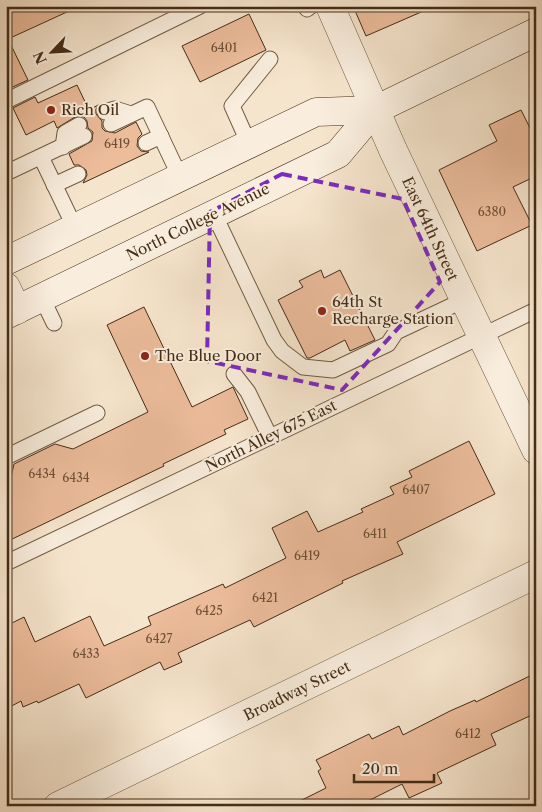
<svg xmlns="http://www.w3.org/2000/svg" width="542" height="812" font-family="'Libre Caslon Text',serif">
<style>
.building{fill:#ecbc9b;stroke:#442d16}
.lines{fill:none;stroke-linecap:round;stroke-linejoin:round}
.lane-casing{stroke:#705b44;stroke-width:17}
.street-casing{stroke:#705b44;stroke-width:29}
.secondary-casing{stroke:#442d16;stroke-width:29}
.lane{stroke:#f9eede;stroke-width:15}
.street{stroke:#f9eede;stroke-width:28}
.secondary{stroke:#f9eede;stroke-width:28}
.marked{fill:none;stroke:#7b2cbf;stroke-width:4;stroke-dasharray:10 6;stroke-linejoin:round}
.poi-dot{fill:#8f2418;stroke:#f9eede;stroke-width:2}
.labels{text-anchor:middle;stroke-width:4;stroke-linejoin:round;paint-order:stroke}
.number-label{font-size:12px;fill:#6e5137}
.poi-label{font-size:15px;fill:#442d16;stroke:#f9eede;text-anchor:start}
.street-label{font-size:15px;fill:#442d16;stroke:#f9eede}
</style>
<rect width="100%" height="100%" fill="#f6e5cd"/>
<filter id="stains"><feTurbulence type="fractalNoise" baseFrequency=".004" numOctaves="4"/><feColorMatrix values="0 0 0 0 .2 0 0 0 0 .09 0 0 0 0 .02 0 0 0 .5 -.17"/></filter>
<radialGradient id="worn" r=".72"><stop offset=".6" stop-color="#630" stop-opacity="0"/><stop offset="1" stop-color="#630" stop-opacity=".3"/></radialGradient>
<g class="building">
<path d="M6 6H80L8 39 28 80 6 90Z"/>
<path d="M353 6H435L366 36Z"/>
<path d="M249 14 266 50 200 82 182 46Z"/>
<path d="M77 85 89 110 100 104 96 109V114L102 121V128L105 131 115 133 136 122 142 134 138 138 137 146 141 151 149 152 83 183 87 175 86 170 79 165H74L69 154 92 141 93 132 88 128 87 121 84 117 80 116 75 117 57 128 54 121 26 135 13 108 35 97 38 103Z"/>
<path d="M521 110 536 140V176L513 187 532 225 477 251 439 170 497 141 489 125Z"/>
<path d="M321 270 324 278 340 270 375 340 350 351 345 340 310 358H307L278 300 303 287 299 281Z"/>
<path d="M144 307 192 407 233 387 248 419 224 430 226 434 163 464 164 466 6 542V481L11 478 14 464 55 444 73 449 148 412 107 325Z"/>
<path d="M469 441 495 494 397 542 403 554 342 581 343 583 254 627 250 620 178 653 182 662 164 670 160 662 86 698 79 684 38 703 37 701 23 707 21 701 6 709V626L24 617 35 642 90 616 104 646 151 625 148 617 223 584 225 588 286 558 272 528 307 511 318 532 363 512 361 509 394 494 390 487 412 477 409 471Z"/>
<path d="M536 673V713L491 734 496 745 437 773 442 783 409 798 402 784 358 806H290L326 788 318 771 321 769 316 760 369 734 372 739 399 726 403 735 450 711 475 700 476 702Z"/>
</g>
<g class="lines">
<g class="lane-casing">
<g id="lane">
<path d="M307 9 311 6"/>
<path d="M6 101 200 6"/>
<path d="M105 112 115 109 131 114"/>
<path d="M111 124 147 107 180 177"/>
<path d="M146 143 161 136"/>
<path d="M249 144 232 106 270 59"/>
<path d="M63 147 65 133 79 125"/>
<path d="M41 157 75 228"/>
<path d="M6 173 84 136"/>
<path d="M54 185 78 174"/>
<path d="M214 214 274 340 282 351 303 367 333 370 388 344 396 332 464 300"/>
<path d="M42 298 54 323"/>
<path d="M234 374 248 392 270 437"/>
<path d="M6 457 97 413"/>
<path d="M6 563 536 310"/>
</g>
</g>
<g class="street-casing">
<g id="street">
<path d="M330 6 393 150 536 450"/>
<path d="M6 287 17 310"/>
<path d="M58 806 536 574"/>
</g>
</g>
<g class="secondary-casing">
<g id="secondary">
<path d="M6 261 316 112 375 110"/>
<path d="M6 315 338 154 375 110 536 32"/>
</g>
</g>
<use href="#lane" class="lane"/>
<use href="#street" class="street"/>
<use href="#secondary" class="secondary"/>
</g>
<path class="marked" d="M282 174 403 199 440 282 342 390 207 361 210 212Z"/>
<g class="poi-dot">
<circle cx="51" cy="110" r="5"/>
<circle cx="322" cy="311" r="5"/>
<circle cx="145" cy="356" r="5"/>
</g>
<g class="labels">
<g class="number-label">
<text x="224" y="52">6401</text>
<text x="117" y="148">6419</text>
<text x="492" y="216">6380</text>
<text x="42" y="478">6434</text>
<text x="76" y="482">6434</text>
<text x="416" y="494">6407</text>
<text x="375" y="538">6411</text>
<text x="307" y="560">6419</text>
<text x="265" y="602">6421</text>
<text x="209" y="615">6425</text>
<text x="159" y="643">6427</text>
<text x="86" y="658">6433</text>
<text x="468" y="738">6412</text>
</g>
<g class="poi-label">
<text x="61" y="115">Rich Oil</text>
<text x="332" y="307">64th St<tspan x="332" dy="17">Recharge Station</tspan></text>
<text x="155" y="361">The Blue Door</text>
</g>
<g class="street-label">
<text transform="translate(198 222) rotate(-26)" y="5">North College Avenue</text>
<text transform="translate(430 229) rotate(65)" y="5">East 64th Street</text>
<text transform="translate(271 436) rotate(-26)" y="5">North Alley 675 East</text>
<text transform="translate(297 691) rotate(-26)" y="5">Broadway Street</text>
</g>
</g>
<rect width="542" height="812" fill="none" stroke="#f6e5cd" stroke-width="25"/>
<rect x="8" y="8" width="527" height="797" fill="none" stroke="#442d16" stroke-width="2.5"/>
<rect x="12" y="12" width="517" height="787" fill="none" stroke="#442d16"/>
<g transform="translate(52 52) rotate(245)" stroke="#f9eede" stroke-width="4" paint-order="stroke">
<path d="M0-4L9 19L0 12L-9 19Z" fill="#442d16"/>
<text y="-8" font-size="14" font-weight="bold" text-anchor="middle" fill="#442d16">N</text>
</g>
<path d="M354 774v8h80v-8" fill="none" stroke="#442d16" stroke-width="2.5"/>
<text x="362" y="774" font-size="15" fill="#442d16" stroke="#f9eede" stroke-width="4" paint-order="stroke">20 m</text>
<rect width="100%" height="100%" filter="url(#stains)"/>
<rect width="100%" height="100%" fill="url(#worn)"/>
</svg>
